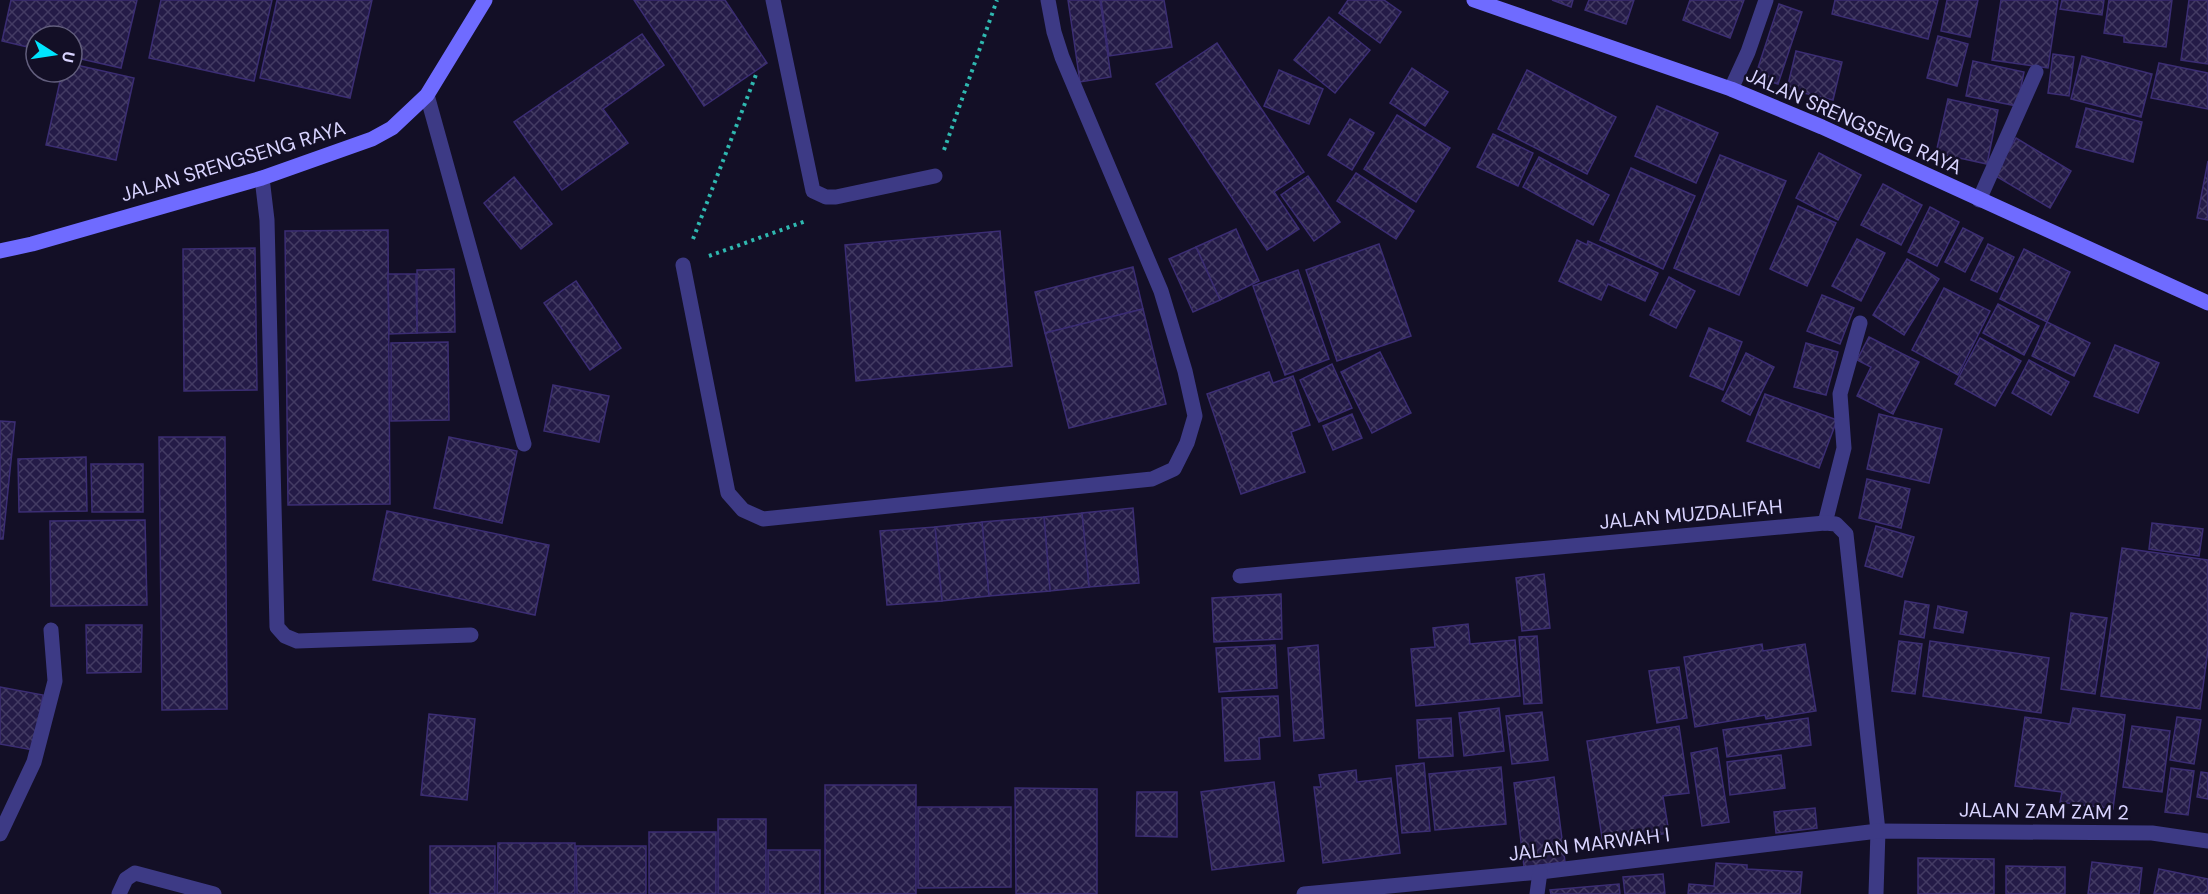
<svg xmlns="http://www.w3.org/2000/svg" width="2208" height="894" font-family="'DM Sans',sans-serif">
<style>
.building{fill:url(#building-cross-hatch);stroke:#3b2d73;stroke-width:1.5}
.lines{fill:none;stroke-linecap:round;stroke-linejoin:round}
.path{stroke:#2fb8b0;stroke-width:4;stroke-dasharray:3 4.5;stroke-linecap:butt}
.lane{stroke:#3d3a85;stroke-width:15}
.street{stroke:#3d3a85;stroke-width:15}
.secondary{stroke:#6f6bff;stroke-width:15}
.labels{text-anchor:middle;stroke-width:5;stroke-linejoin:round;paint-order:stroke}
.street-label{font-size:20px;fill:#d9d4ff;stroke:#130f26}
</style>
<defs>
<pattern id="building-cross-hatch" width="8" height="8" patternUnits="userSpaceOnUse" patternTransform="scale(1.5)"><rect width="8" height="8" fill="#241b47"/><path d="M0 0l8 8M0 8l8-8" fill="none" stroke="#433b63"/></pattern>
</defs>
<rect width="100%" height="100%" fill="#130f26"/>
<g class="building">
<path d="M11 0H137L121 68 72 57V36H36V49L2 41Z"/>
<path d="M161 0H272L254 81 149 58Z"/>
<path d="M277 0H372L350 98 260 78Z"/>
<path d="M634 0H725L767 63 704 106Z"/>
<path d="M1068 0H1100L1111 77 1080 82Z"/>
<path d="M1101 0H1164L1172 47 1109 56Z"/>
<path d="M1348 0H1384L1401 12 1380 43 1339 13Z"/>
<path d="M1552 0H1573L1571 7Z"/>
<path d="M1589 0H1634L1626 24 1585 10Z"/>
<path d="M1690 0H1744L1730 38 1683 20Z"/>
<path d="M1835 0H1938L1928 39 1832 14Z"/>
<path d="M1947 0H1978L1970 37 1941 31Z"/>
<path d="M2001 0H2058L2048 68 1992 60Z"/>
<path d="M2062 0H2104L2102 15 2060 9Z"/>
<path d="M2109 0H2172L2166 47 2124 42V36L2104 33Z"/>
<path d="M2189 0H2208V64L2181 60Z"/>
<path d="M1779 4 1802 12 1778 84 1755 77Z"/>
<path d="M1329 17 1370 50 1335 93 1294 60Z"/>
<path d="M642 34 664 65 603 109 628 143 562 190 514 122Z"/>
<path d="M1938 36 1968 44 1957 86 1927 78Z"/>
<path d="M1217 43 1304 172 1274 192 1299 229 1267 250 1156 84Z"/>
<path d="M1796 51 1842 62 1833 100 1787 89Z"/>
<path d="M2053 54 2074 57 2069 96 2048 93Z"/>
<path d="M2082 56 2152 74 2141 117 2071 99Z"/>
<path d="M1973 61 2024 72 2017 106 1966 96Z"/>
<path d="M2159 63 2208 73V109L2151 98Z"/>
<path d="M72 64 134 78 116 160 46 145 62 72H72Z"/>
<path d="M1412 68 1448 92 1425 126 1390 103Z"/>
<path d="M1279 70 1323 89 1309 124 1264 106Z"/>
<path d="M1527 70 1616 117 1587 174 1498 129Z"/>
<path d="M1948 99 1998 110 1987 164 1936 153Z"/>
<path d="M1657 106 1718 133 1696 183 1635 156Z"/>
<path d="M2086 108 2142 122 2133 162 2076 147Z"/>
<path d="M1397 115 1450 148 1416 202 1364 169Z"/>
<path d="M1350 119 1374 133 1352 170 1328 155Z"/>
<path d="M1493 134 1533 153 1518 186 1477 167Z"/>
<path d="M2016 138 2071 171 2050 208 1994 175Z"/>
<path d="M1819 153 1861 175 1838 220 1796 198Z"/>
<path d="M1720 155 1786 181 1739 295 1674 268Z"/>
<path d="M1539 157 1609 195 1593 225 1523 187Z"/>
<path d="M2208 161V220L2197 218Z"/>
<path d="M1631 168 1695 196 1663 269 1600 240Z"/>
<path d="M1356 173 1414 211 1396 239 1337 201Z"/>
<path d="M1308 176 1340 222 1314 241 1281 195Z"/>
<path d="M514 177 552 224 521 249 484 203Z"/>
<path d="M1883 184 1922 205 1901 245 1861 225Z"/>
<path d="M1798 206 1836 223 1807 286 1770 269Z"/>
<path d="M1930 207 1959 222 1937 266 1908 252Z"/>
<path d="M1963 228 1983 238 1965 272 1945 262Z"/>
<path d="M1236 229 1259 281 1220 300 1196 247Z"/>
<path d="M388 230 390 504 288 505 285 231Z"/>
<path d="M1000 231 1012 366 856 381 845 245Z"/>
<path d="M1857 239 1885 253 1861 301 1832 286Z"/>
<path d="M1577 240 1587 245 1588 241 1658 273 1645 301 1608 284 1601 300 1559 281Z"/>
<path d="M1379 244 1411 336 1337 361 1306 270Z"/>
<path d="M1988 244 2014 257 1997 292 1971 280Z"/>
<path d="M1196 247 1220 300 1193 312 1169 259Z"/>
<path d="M255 248 257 390 184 391 183 249Z"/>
<path d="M2024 249 2070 272 2047 322 2000 299Z"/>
<path d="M1907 259 1939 279 1904 335 1873 315Z"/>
<path d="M1133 267 1143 309 1045 333 1035 292Z"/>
<path d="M454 269 455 332 417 333V270Z"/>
<path d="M1298 270 1329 359 1285 375 1253 286Z"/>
<path d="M388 274H416L417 333 389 334Z"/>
<path d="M1669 277 1695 291 1676 328 1650 315Z"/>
<path d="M576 281 621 348 590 370 544 303Z"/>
<path d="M1944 288 1990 311 1958 375 1912 350Z"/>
<path d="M1822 295 1854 308 1840 344 1807 331Z"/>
<path d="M1998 304 2039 326 2024 355 1983 333Z"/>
<path d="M1143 309 1166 404 1069 428 1045 333Z"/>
<path d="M2047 322 2090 343 2074 376 2032 356Z"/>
<path d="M1709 328 1742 342 1723 390 1690 376Z"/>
<path d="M1869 337 1919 362 1893 414 1857 396 1871 367 1857 360Z"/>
<path d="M1980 338 2021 361 1995 406 1955 384Z"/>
<path d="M448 342 449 420 391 421V343Z"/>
<path d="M1806 343 1838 352 1826 395 1794 387Z"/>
<path d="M2115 345 2159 363 2138 413 2094 396Z"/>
<path d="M1380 352 1411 413 1372 433 1341 372Z"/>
<path d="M1746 353 1774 367 1750 415 1722 401Z"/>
<path d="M2029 360 2069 382 2051 415 2012 393Z"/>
<path d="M1332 364 1352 408 1319 422 1300 380Z"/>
<path d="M1269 372 1273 383 1293 376 1310 425 1291 432 1305 472 1241 494 1207 394Z"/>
<path d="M553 385 609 396 599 442 544 431Z"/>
<path d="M1765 394 1837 420 1819 468 1747 441Z"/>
<path d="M1352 414 1362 438 1333 450 1323 426Z"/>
<path d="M1879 414 1942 429 1929 483 1867 469Z"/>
<path d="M0 421 15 422 3 539H0Z"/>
<path d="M159 437H225L227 709 162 710Z"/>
<path d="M449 437 517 451 502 523 434 508Z"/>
<path d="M86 457 87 511 19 512 18 459Z"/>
<path d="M91 464H143V512H92Z"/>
<path d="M1867 479 1910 489 1901 528 1859 518Z"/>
<path d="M1133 508 1139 583 1089 587 1082 513Z"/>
<path d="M387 511 549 545 535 615 373 580Z"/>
<path d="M1082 513 1089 587 1050 591 1044 517Z"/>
<path d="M1044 517 1050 591 989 596 982 522Z"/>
<path d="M145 520 147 605 51 606 50 521Z"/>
<path d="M982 522 989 596 942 601 935 527Z"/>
<path d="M2152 523 2203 529 2199 556 2149 549Z"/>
<path d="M1876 526 1914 537 1902 577 1865 566Z"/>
<path d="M935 527 942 601 887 605 880 531Z"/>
<path d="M2122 548 2208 560V650L2200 709 2101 696Z"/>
<path d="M1544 574 1550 628 1522 631 1516 578Z"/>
<path d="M1281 594 1282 639 1214 642 1212 598Z"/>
<path d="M1905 601 1929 605 1924 638 1900 634Z"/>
<path d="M1938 606 1967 612 1963 633 1934 628Z"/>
<path d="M2071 613 2107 618 2095 694 2061 689Z"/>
<path d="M1468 624 1470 644 1515 640 1520 696 1416 706 1411 649 1435 647 1433 628Z"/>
<path d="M86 625H142L141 672 87 673Z"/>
<path d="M1537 636 1542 703 1524 704 1519 637Z"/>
<path d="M1899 641 1922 644 1915 694 1892 691Z"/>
<path d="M1930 641 2049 658 2041 713 1923 696Z"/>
<path d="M1762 644 1763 651 1805 644 1816 711 1766 719 1765 715 1695 727 1684 657Z"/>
<path d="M1275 645 1277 688 1219 692 1216 648Z"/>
<path d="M1318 645 1324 738 1294 741 1288 648Z"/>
<path d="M1679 667 1687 718 1657 723 1649 671Z"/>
<path d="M0 687 43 695 33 750 0 744Z"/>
<path d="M1278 696 1280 736 1259 738 1260 759 1225 761 1222 698Z"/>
<path d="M1499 708 1504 751 1464 756 1459 713Z"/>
<path d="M2073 708 2125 715 2113 809 2060 802 2062 792 2015 786 2025 717 2070 724Z"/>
<path d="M1542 712 1548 760 1512 764 1506 716Z"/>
<path d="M429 714 475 719 467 800 421 795Z"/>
<path d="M2177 717 2201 720 2194 764 2170 760Z"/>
<path d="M1451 718 1453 756 1419 758 1417 720Z"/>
<path d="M1808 718 1811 745 1727 757 1723 730Z"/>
<path d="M1679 726 1689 793 1663 796 1669 833 1603 844 1587 741Z"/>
<path d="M2132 726 2170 731 2162 792 2123 787Z"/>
<path d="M1717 748 1729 822 1702 826 1691 753Z"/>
<path d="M1781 755 1785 788 1730 795 1727 762Z"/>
<path d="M1424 763 1430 831 1402 833 1396 766Z"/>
<path d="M1501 767 1506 824 1435 830 1429 774Z"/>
<path d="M2171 768 2194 771 2188 815 2165 812Z"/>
<path d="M1356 770 1357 782 1391 778 1400 853 1323 863 1314 787H1321L1319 775Z"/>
<path d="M2201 772 2208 773V799L2197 797Z"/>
<path d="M1554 777 1565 862 1524 867 1514 783Z"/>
<path d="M1274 782 1284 861 1212 870 1201 792Z"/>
<rect x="825" y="785" width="91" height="109"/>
<path d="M1015 788 1097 789V894H1016Z"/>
<path d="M1137 792H1177V837L1136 836Z"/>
<path d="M918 807H1011V887L918 888Z"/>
<path d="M1815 808 1817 828 1776 833 1774 812Z"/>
<rect x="718" y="819" width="48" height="75"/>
<rect x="649" y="832" width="67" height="62"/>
<path d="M498 843H575V894H497Z"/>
<rect x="430" y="846" width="65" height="48"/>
<path d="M576 846H646V894H577Z"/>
<rect x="768" y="850" width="52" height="44"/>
<path d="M1918 858 1994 859V894H1918Z"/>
<path d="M2092 862 2142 868 2139 894H2088Z"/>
<path d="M1716 863 1747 865V869L1802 872 1800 894H1688L1689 884 1714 886Z"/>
<path d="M2006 866 2065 867V894H2006Z"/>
<path d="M2159 869 2208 879V894H2154Z"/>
<path d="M1663 874 1665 894H1625L1623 877Z"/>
<path d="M1619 884 1620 894H1551L1550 890Z"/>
</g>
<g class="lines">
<g class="path">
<path d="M944 150 997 0"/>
<path d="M693 239 757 72"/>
<path d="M709 256 806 221"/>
</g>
<g class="lane">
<path d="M427 95 524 444"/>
<path d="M262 178 267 220 277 627 285 636 297 641 471 635"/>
</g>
<g class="street">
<path d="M773 0 813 191 826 197H836L935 176"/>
<path d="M1731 89 1748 52 1766 0"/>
<path d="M1979 200 2036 72"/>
<path d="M683 265 728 493 743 510 763 519 1152 479 1174 469 1187 443 1195 416 1185 371 1161 291 1062 57 1054 32 1048 0"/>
<path d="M1825 523 1844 448 1840 394 1860 323"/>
<path d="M1240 576 1825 523 1836 524 1846 534 1878 831 1876 894"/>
<path d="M0 834 34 762 55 681 51 630"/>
<path d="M119 894 126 879 135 873 214 894"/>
<path d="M1304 894 1540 872 1878 831 2152 833 2208 841"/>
<path d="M1537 894 1540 872"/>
</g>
<g class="secondary">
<path d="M1474 0 1731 89 1822 127 2208 303"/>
<path d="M0 251 32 244 262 178 372 139 392 128 427 95 485 0"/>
</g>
</g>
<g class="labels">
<g class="street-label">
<text transform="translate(1854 121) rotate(24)" y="7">JALAN SRENGSENG RAYA</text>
<text transform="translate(233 161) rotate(-17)" y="7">JALAN SRENGSENG RAYA</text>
<text transform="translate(1691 514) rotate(-5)" y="7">JALAN MUZDALIFAH</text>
<text transform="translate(2044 811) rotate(1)" y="7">JALAN ZAM ZAM 2</text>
<text transform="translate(1589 844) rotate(-7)" y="7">JALAN MARWAH I</text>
</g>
</g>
<g transform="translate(54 54) rotate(102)"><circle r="28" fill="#130f26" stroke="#625e7d" stroke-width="1.5"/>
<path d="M0-4.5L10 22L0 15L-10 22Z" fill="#00e5ff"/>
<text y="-9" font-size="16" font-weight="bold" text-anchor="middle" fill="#d9d4ff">U</text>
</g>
</svg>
